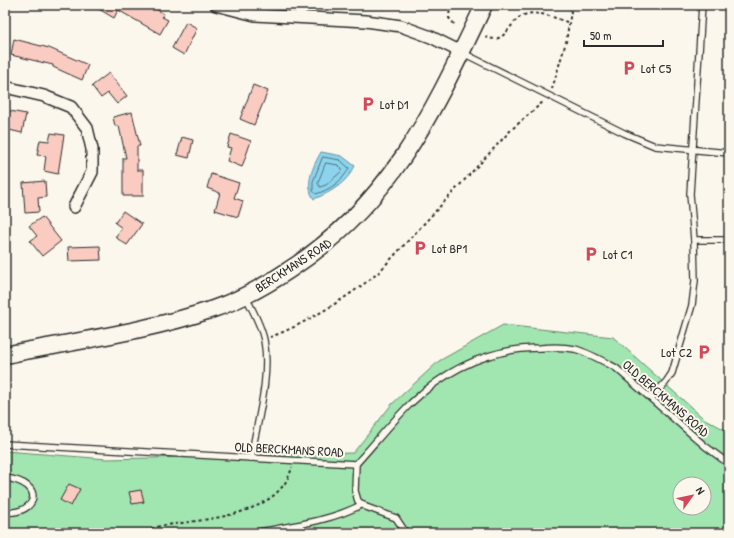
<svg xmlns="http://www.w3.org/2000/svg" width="734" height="538" font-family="'Patrick Hand',sans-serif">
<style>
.green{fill:#a1e5b0;stroke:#66886e;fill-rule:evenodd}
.water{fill:#8cd4ed;stroke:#65909f}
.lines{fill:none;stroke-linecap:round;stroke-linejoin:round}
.shore{stroke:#526f79;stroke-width:1}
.building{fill:#facbc1;stroke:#2b2b2b}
.lane-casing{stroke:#2b2b2b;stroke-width:8}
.street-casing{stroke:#2b2b2b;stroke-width:14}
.secondary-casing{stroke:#2b2b2b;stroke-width:19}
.path{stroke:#2b2b2b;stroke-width:2;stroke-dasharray:3 3;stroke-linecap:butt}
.lane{stroke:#fbf7ec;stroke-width:5.5}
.street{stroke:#fbf7ec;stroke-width:11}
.secondary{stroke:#fbf7ec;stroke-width:16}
.labels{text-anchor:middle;stroke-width:4;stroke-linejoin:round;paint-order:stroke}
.poi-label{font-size:13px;fill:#2b2b2b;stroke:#fbf7ec;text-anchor:start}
.street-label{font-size:13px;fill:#2b2b2b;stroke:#fbf7ec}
</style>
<rect width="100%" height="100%" fill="#fbf7ec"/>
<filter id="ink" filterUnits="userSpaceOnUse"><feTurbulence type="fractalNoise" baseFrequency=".025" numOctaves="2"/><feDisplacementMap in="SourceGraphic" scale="8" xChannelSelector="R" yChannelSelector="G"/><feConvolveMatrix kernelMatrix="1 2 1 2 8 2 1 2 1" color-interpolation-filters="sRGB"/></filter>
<g filter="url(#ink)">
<path class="green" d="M503 325 613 337 703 418 729 432V533H5V451L107 459 353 453 392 404 439 361ZM680 484H704V508H680Z"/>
<path class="water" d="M321 152 342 156 355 166C346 183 332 192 314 199 304 185 313 166 321 152Z"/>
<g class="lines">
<g class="shore">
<path d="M323 157 340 160 349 168C343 181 329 190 316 194L313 191V182Z"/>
<path d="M326 163 338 165 343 170 326 185 320 187 318 183Z"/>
</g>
</g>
<g class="building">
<path d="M92 5H139L148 10 151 6 164 14 162 17 168 20 160 34 118 10 114 18Z"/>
<path d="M186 22 197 28 184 55 172 48Z"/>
<path d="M14 39 49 48 88 65 82 80 53 67V65L11 55Z"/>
<path d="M109 73 127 96 117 104 108 93 101 98 92 86Z"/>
<path d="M253 85 268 91 254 125 240 119Z"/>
<path d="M5 110 26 114 22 133 5 129Z"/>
<path d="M132 112 140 146H137V170H143V196H123V158H126L119 126H115L113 117Z"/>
<path d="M51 133 64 135 58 174 44 171 46 156 37 155 40 140 49 141Z"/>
<path d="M231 134 251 141 242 167 227 161 231 148 227 147Z"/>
<path d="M182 137 193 140 189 158 177 155Z"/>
<path d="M211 174 239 183 234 198 243 201 238 217 215 210 220 193 207 188Z"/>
<path d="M45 181 46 197 38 198 39 212 25 213 23 183Z"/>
<path d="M123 211 142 224 127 245 115 237 122 228 115 223Z"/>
<path d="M42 217 61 241 42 256 30 241 37 236 29 226Z"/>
<path d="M100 246 101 260 69 261 68 247Z"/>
<path d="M69 484 80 489 71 506 60 500Z"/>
<path d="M141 490 144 502 132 504 129 492Z"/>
</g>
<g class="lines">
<g class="lane-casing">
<g id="lane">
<path d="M463 53 624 133 655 146 729 153"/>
<path d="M694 240H729"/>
<path d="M246 297C253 311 261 325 264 340 271 376 257 422 251 458"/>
<path d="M651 398 666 382 672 373 692 305 695 281 694 240 690 194 702 5"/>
<path d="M5 444 356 464C374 444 392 422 411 403 447 369 491 348 541 348 552 347 564 347 575 349 589 353 603 361 616 368L705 446 729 464"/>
<path d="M356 464 355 491 358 501 366 507 396 518 406 533"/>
<path d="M5 478C47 483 37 515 5 512"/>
<path d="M253 533C290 526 329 522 363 504"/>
</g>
</g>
<g class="street-casing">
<g id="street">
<path d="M216 5 255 15 366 21 401 26 431 37 461 52"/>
<path d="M5 87 44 96 71 107 87 128 92 149V172L74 207"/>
</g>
</g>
<g class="secondary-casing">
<path id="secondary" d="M5 355C74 341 146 332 213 309 240 300 265 286 289 270 392 203 433 112 484 5"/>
</g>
<g class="path">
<path d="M450 5 449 18 456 26"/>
<path d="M485 37C509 46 508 18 527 14 541 11 557 19 570 23"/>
<path d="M552 89 566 42 572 5"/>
<path d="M270 337C303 326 351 295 378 273L511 130 544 101"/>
<path d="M140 533 148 531"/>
<path d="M147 533C152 526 167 525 175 524 215 518 280 514 292 467"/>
</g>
<use href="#lane" class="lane"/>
<use href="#street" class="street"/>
<use href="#secondary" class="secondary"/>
</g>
</g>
<defs>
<g id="parking-bare" transform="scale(1.2)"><path d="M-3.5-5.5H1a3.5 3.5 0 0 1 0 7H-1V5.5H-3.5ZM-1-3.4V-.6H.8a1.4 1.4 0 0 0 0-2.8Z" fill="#d1495b" stroke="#fbf7ec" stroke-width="2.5" paint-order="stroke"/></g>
</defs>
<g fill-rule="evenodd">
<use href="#parking-bare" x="629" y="68"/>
<use href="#parking-bare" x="368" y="104"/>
<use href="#parking-bare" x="420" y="248"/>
<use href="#parking-bare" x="591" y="254"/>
<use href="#parking-bare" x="704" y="352"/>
</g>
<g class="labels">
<g class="poi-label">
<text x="641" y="73">Lot C5</text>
<text x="380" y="109">Lot D1</text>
<text x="432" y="253">Lot BP1</text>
<text x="603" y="259">Lot C1</text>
<text x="692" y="357" text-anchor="end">Lot C2</text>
</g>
<g class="street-label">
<text transform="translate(293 265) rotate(-33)" y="5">BERCKMANS ROAD</text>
<text transform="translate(666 398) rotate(41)" y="5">OLD BERCKMANS ROAD</text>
<text transform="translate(289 449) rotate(3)" y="5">OLD BERCKMANS ROAD</text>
</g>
</g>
<rect width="734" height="538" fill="none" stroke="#fbf7ec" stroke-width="20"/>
<rect x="10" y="10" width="714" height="518" fill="none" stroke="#2b2b2b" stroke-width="1.5" filter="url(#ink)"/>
<g transform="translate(692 496) rotate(57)"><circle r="19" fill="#fbf7ec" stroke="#a8a59f"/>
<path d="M0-3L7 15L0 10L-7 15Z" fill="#d1495b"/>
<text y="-6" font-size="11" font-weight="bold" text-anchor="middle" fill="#2b2b2b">N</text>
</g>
<path d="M584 40v6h79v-6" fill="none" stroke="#2b2b2b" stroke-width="2"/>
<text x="590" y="40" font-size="12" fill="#2b2b2b" stroke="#fbf7ec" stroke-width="3" paint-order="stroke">50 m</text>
</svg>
